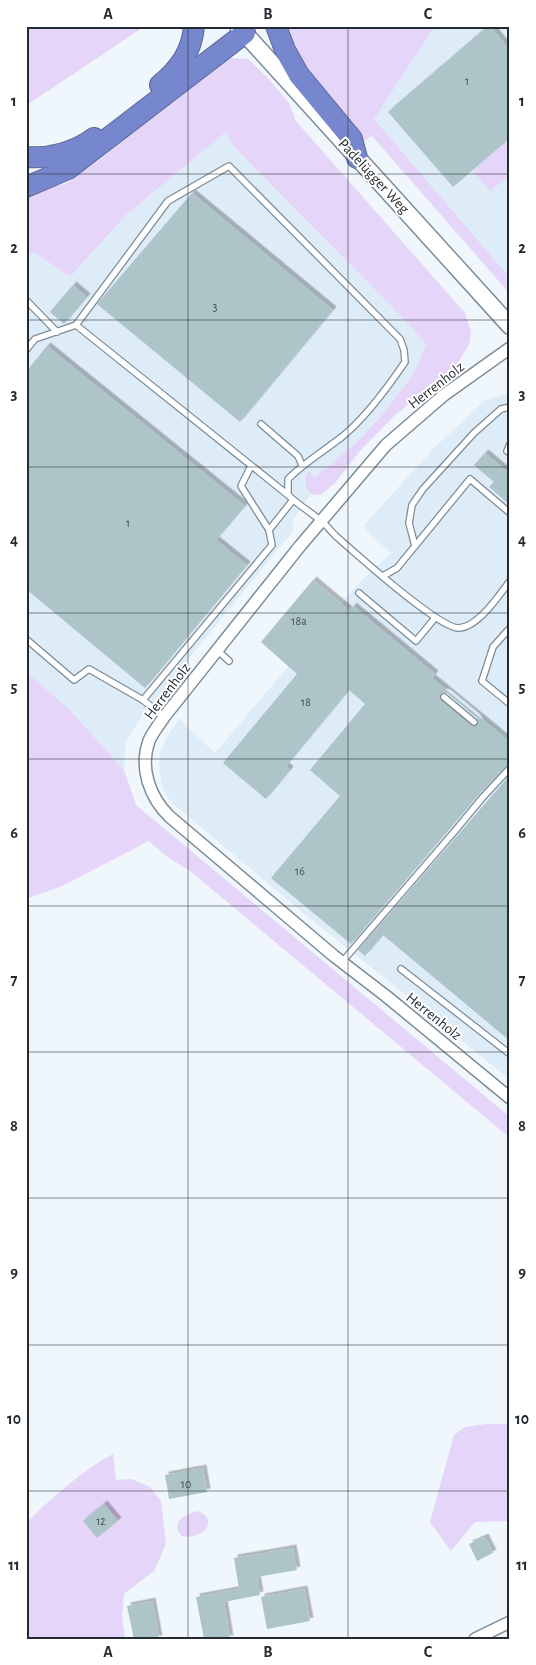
<svg xmlns="http://www.w3.org/2000/svg" width="536" height="1665" font-family="'Alegreya Sans',sans-serif">
<style>
.built{fill:#deecf7}
.green{fill:#e5d5f9}
.building{fill:#adc4c8;fill-rule:evenodd;filter:url(#shadow)}
.lines{fill:none;stroke-linecap:round;stroke-linejoin:round}
.service-casing{stroke:#7c8c98;stroke-width:8}
.minor-casing{stroke:#7c8c98;stroke-width:14}
.secondary-casing{stroke:#7c8c98;stroke-width:19}
.motorway-casing{stroke:#5a6797;stroke-width:22}
.service{stroke:#fff;stroke-width:5.5}
.minor{stroke:#fff;stroke-width:11}
.secondary{stroke:#fff;stroke-width:16}
.motorway{stroke:#7787ce;stroke-width:20}
.grid{fill:none;stroke:#242b30;stroke-width:1;stroke-opacity:0.55}
.labels{text-anchor:middle;stroke-width:4;stroke-linejoin:round;paint-order:stroke}
.number-label{font-size:12px;fill:#465156}
.street-label{font-size:15px;fill:#242b30;stroke:#fff}
.neatline{fill:none;stroke:#242b30;stroke-width:2}
.grid-label{font-size:16px;text-anchor:middle;font-weight:bold;fill:#242b30}
</style>
<defs>
<filter id="shadow"><feDropShadow dx="3.5" dy="-3.5" stdDeviation="0" flood-color="#0004"/></filter>
</defs>
<rect width="100%" height="100%" fill="#f0f7fc"/>
<g class="built">
<path d="M435 26H510V278L374 119Z"/>
<path d="M226 132 234 147 393 308 426 344 413 375 378 420 355 444 315 477 308 471 304 479 306 489 311 494 293 520V531L142 716 126 741 124 770 68 708 26 672V254L35 253 70 277 126 215Z"/>
<path d="M510 392V1080L411 999 303 913 172 803 163 790 159 770 160 753 166 738 179 719 215 753 357 585 391 553 369 534 364 525 434 448 484 401Z"/>
</g>
<g class="green">
<path d="M26 26H145L30 103 26 101Z"/>
<path d="M289 26H435L374 119 510 278V294L372 136 364 141 309 74 294 51Z"/>
<path d="M231 58 248 59 265 75 289 103 296 121 465 313 471 331 469 345 452 372 396 414 360 451 335 483 321 495 311 494C304 486 303 481 308 471L315 477 355 444 378 420 413 375 426 344 393 308 234 147 226 132 126 215 70 277 35 253 26 254V195L67 183 103 157 188 86Z"/>
<path d="M510 138V175L490 191 473 171Z"/>
<path d="M26 672 68 708 124 770 136 805 510 1117V1138L190 871 166 856 149 841 62 886 26 899Z"/>
<path d="M486 1424H510V1521L475 1522 451 1551 430 1522 454 1435 465 1427Z"/>
<path d="M113 1454 116 1480 132 1479 150 1487 161 1501 166 1544 154 1571 124 1594 122 1616 125 1639H26V1523C53 1497 80 1472 113 1454Z"/>
<path d="M198 1511C222 1522 199 1541 182 1536 169 1523 186 1513 198 1511Z"/>
</g>
<g class="building">
<path d="M488 26H490L510 50V138L453 187 388 112Z"/>
<path d="M192 193 333 310 240 422 97 304Z"/>
<path d="M73 285 87 297 64 324 50 312Z"/>
<path d="M47 346 245 506 216 540 247 565 145 688 26 589V372Z"/>
<path d="M485 453 510 474V505L489 487 494 482 474 465Z"/>
<path d="M313 580 350 611 353 606 435 674 432 678 510 742V763L507 765 479 794 351 944 271 878 340 796 310 770 365 704 349 690 286 766 290 770 266 799 223 763 297 674 261 642ZM443 692 447 693 477 718 479 722 477 725 471 726 441 701 440 696Z"/>
<path d="M510 775V1041L383 935 365 956 358 950Z"/>
<path d="M203 1468 207 1492 169 1499 165 1475Z"/>
<path d="M104 1504 118 1521 97 1538 83 1521Z"/>
<path d="M485 1537 493 1553 477 1561 469 1544Z"/>
<path d="M293 1548 297 1570 257 1577 260 1595 224 1602 230 1639H204L196 1597 239 1589 234 1558Z"/>
<path d="M304 1589 310 1621 267 1629 261 1597Z"/>
<path d="M152 1601 159 1639H134L127 1606Z"/>
</g>
<g class="lines">
<g class="service-casing">
<g id="service">
<path d="M26 300 57 332"/>
<path d="M26 350 35 339 76 325"/>
<path d="M261 424 298 456 302 465"/>
<path d="M510 444 507 451 510 453"/>
<path d="M288 495 76 325 168 201 229 166 400 339 404 350 405 362C388 387 366 417 343 436 324 451 305 462 288 479V495C298 505 311 512 321 521 327 525 331 532 337 537 356 554 438 627 458 628 478 628 499 595 510 581"/>
<path d="M269 530 293 500"/>
<path d="M415 546 409 523 412 505 423 489 474 433 501 409 510 407"/>
<path d="M383 576 397 568 470 479 510 513"/>
<path d="M359 593 416 641 435 618"/>
<path d="M510 628 493 647 482 681 510 704"/>
<path d="M26 639 74 680 89 669 143 700"/>
<path d="M217 650 229 661"/>
<path d="M444 697 474 722"/>
<path d="M164 717 143 700 272 545 269 530 241 486 251 466"/>
<path d="M342 962 454 832 483 797 510 768"/>
<path d="M401 969 510 1054"/>
</g>
</g>
<g class="minor-casing">
<g id="minor">
<path d="M510 348 444 395 386 445 300 546 164 717C159 725 152 733 149 741 139 768 150 798 170 817L334 956 386 996 510 1098"/>
<path d="M475 1639 510 1622"/>
</g>
</g>
<g class="secondary-casing">
<path id="secondary" d="M238 26 510 326"/>
</g>
<g class="motorway-casing">
<g id="motorway">
<path d="M276 26 285 50 299 75 352 139 357 158"/>
<path d="M160 85C179 69 192 52 194 26"/>
<path d="M26 157C49 159 76 152 94 138"/>
<path d="M26 187 68 169 245 33"/>
</g>
</g>
<use href="#service" class="service"/>
<use href="#minor" class="minor"/>
<use href="#secondary" class="secondary"/>
<use href="#motorway" class="motorway"/>
</g>
<path class="grid" d="M188 26V1639M348 26V1639M26 174H510M26 320H510M26 467H510M26 613H510M26 759H510M26 906H510M26 1052H510M26 1198H510M26 1345H510M26 1491H510"/>
<g class="labels">
<g class="number-label">
<text x="467" y="85">1</text>
<text x="215" y="311">3</text>
<text x="128" y="527">1</text>
<text x="299" y="625">18a</text>
<text x="306" y="706">18</text>
<text x="300" y="875">16</text>
<text x="186" y="1488">10</text>
<text x="101" y="1525">12</text>
</g>
<g class="street-label">
<text transform="translate(374 176) rotate(47)" y="5">Padelügger Weg</text>
<text transform="translate(436 385) rotate(-38)" y="5">Herrenholz</text>
<text transform="translate(167 691) rotate(-53)" y="5">Herrenholz</text>
<text transform="translate(434 1016) rotate(39)" y="5">Herrenholz</text>
</g>
</g>
<rect width="536" height="1665" fill="none" stroke="#ffffff" stroke-width="55"/>
<rect x="28" y="28" width="480" height="1610" class="neatline"/>
<g class="grid-label">
<text x="108" y="19">A</text>
<text x="268" y="19">B</text>
<text x="428" y="19">C</text>
<text x="14" y="106">1</text>
<text x="522" y="106">1</text>
<text x="14" y="253">2</text>
<text x="522" y="253">2</text>
<text x="14" y="399">3</text>
<text x="522" y="399">3</text>
<text x="14" y="545">4</text>
<text x="522" y="545">4</text>
<text x="14" y="692">5</text>
<text x="522" y="692">5</text>
<text x="14" y="838">6</text>
<text x="522" y="838">6</text>
<text x="14" y="985">7</text>
<text x="522" y="985">7</text>
<text x="14" y="1131">8</text>
<text x="522" y="1131">8</text>
<text x="14" y="1277">9</text>
<text x="522" y="1277">9</text>
<text x="14" y="1424">10</text>
<text x="522" y="1424">10</text>
<text x="14" y="1570">11</text>
<text x="522" y="1570">11</text>
<text x="108" y="1657">A</text>
<text x="268" y="1657">B</text>
<text x="428" y="1657">C</text>
</g>
</svg>
